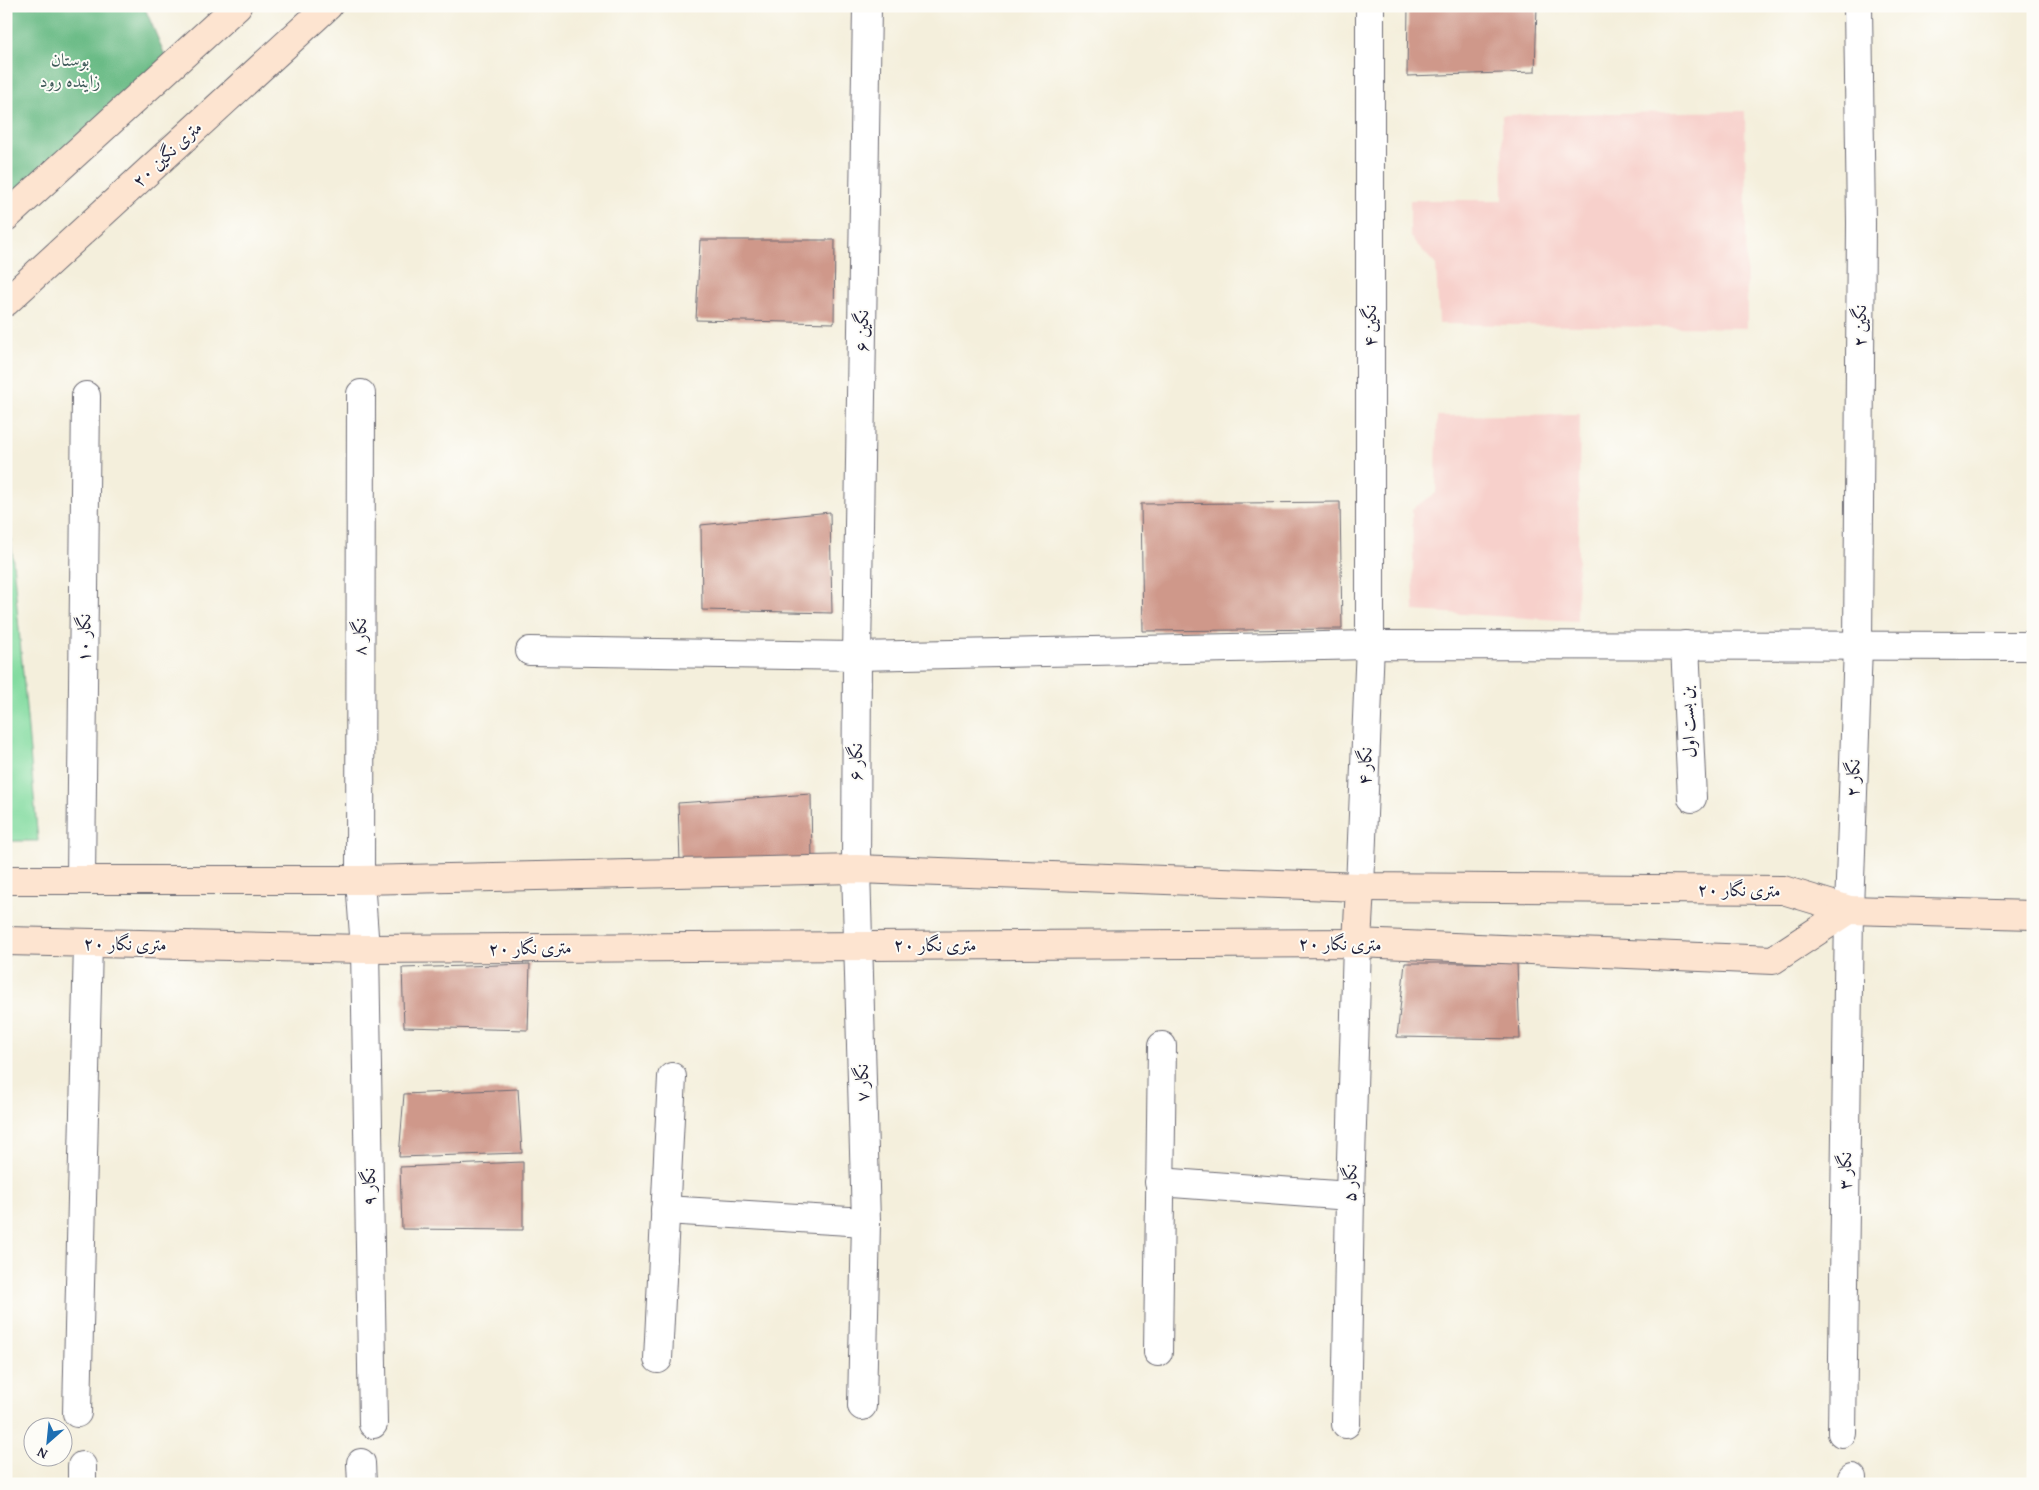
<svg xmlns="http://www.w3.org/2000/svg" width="2039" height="1490" font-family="'Gentium Book Plus',Amiri,serif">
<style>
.built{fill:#f7d0cb}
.green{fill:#83dba0;stroke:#527e6e}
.forest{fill:#6abb86;stroke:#466e60}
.building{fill:#cf988a}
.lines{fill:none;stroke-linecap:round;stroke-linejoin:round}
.street-casing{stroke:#6c6a73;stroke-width:30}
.secondary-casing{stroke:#6c6a73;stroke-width:30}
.street{stroke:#fff;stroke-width:28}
.secondary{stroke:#fde4d0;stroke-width:28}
.labels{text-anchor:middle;stroke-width:4;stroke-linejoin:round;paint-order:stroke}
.park-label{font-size:18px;fill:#3f5a59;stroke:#fdfcf7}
.street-label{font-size:18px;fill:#22223b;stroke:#fdfcf7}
</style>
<rect width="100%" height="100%" fill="#fdfcf7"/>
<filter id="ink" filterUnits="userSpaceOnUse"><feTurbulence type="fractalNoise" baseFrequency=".02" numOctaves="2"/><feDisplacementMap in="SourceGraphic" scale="10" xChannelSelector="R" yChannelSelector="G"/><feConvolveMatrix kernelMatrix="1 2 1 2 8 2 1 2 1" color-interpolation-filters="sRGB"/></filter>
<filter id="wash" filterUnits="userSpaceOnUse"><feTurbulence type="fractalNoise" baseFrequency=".0096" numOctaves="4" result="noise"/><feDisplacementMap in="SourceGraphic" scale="20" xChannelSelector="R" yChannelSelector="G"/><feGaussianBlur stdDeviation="1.12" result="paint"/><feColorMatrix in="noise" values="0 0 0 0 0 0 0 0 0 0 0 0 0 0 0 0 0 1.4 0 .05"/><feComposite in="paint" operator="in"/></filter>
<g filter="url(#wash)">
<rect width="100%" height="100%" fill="#f4efdc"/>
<g class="built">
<path d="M1745 111 1747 328 1439 324 1436 265 1410 237V200H1503L1502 115Z"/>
<path d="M1580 414 1577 621 1414 611 1412 509 1436 493 1437 416Z"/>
</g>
<path class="green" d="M6 484 38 841H6Z"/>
<path class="forest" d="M6 6H144L170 67 6 209Z"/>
<g id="blocks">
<g class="building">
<path d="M1408 6H1537L1535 72 1407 76Z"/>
<path d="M700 240H835L834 323 696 320Z"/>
<path d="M1340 502 1342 629 1143 631 1141 504Z"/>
<path d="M830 512 832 613 702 610 701 525Z"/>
<path d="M811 794 812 861H680L678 803Z"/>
<path d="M1405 963H1517L1520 1039 1397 1037Z"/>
<path d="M530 964 528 1030 404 1027 402 968Z"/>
<path d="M518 1089 522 1153 399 1157 404 1094Z"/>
<path d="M523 1162V1230L402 1229 400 1167Z"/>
</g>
</g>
</g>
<g filter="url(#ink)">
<use href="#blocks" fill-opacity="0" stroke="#6c6a73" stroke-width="1"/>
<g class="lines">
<g class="street-casing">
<g id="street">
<path d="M361 394 360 880 365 949 373 1424"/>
<path d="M1685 645 1692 798"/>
<path d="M530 651 857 656 1370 645 2033 646"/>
<path d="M81 880 86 396"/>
<path d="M1360 887 1370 645V6"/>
<path d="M1159 1182 1350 1196"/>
<path d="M665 1210 866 1222"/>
<path d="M1158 1352 1162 1046"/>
<path d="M658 1359 672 1077"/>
<path d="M862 1406 866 1222 856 869 857 656 867 6"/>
<path d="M77 1413 88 943"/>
<path d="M1346 1424 1350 1196 1357 943"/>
<path d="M1842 1433 1849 910 1858 646 1861 223 1858 6"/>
<path d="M361 1463 362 1484"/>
<path d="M1852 1478V1484"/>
<path d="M82 1484V1466"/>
</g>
</g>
<g class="secondary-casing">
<g id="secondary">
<path d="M6 217 237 6"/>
<path d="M6 302 328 6"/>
<path d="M6 880H360L856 869 1360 887 1783 890 1849 910 2033 915"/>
<path d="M6 941 365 949 1357 943 1773 960 1849 910"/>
<path d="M1357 943 1360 887"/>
</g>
</g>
<use href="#street" class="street"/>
<use href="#secondary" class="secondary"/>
</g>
</g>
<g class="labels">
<g class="park-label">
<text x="70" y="66">بوستان<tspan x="70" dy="21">زاینده رود</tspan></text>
</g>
<g class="street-label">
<text transform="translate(167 154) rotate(-43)" y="6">۲۰ متری نگین</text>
<text transform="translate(1370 326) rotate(-90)" y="6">نگین ۴</text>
<text transform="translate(1860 326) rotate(-90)" y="6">نگین ۲</text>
<text transform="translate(862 331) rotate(-89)" y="6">نگین ۶</text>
<text transform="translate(360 637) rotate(-90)" y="6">نگار ۸</text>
<text transform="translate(84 638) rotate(-89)" y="6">نگار ۱۰</text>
<text transform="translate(1688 722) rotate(-93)" y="6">بن بست اول</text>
<text transform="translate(856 762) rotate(-90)" y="6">نگار ۶</text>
<text transform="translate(1365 766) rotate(-88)" y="6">نگار ۴</text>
<text transform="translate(1853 778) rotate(-88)" y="6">نگار ۲</text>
<text transform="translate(1739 890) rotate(1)" y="6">۲۰ متری نگار</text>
<text transform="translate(125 944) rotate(1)" y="6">۲۰ متری نگار</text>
<text transform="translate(1340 944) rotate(1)" y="6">۲۰ متری نگار</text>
<text x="935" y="951">۲۰ متری نگار</text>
<text transform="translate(530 948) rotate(-1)" y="6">۲۰ متری نگار</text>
<text transform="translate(862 1083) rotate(-91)" y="6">نگار ۷</text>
<text transform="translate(1845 1171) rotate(-89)" y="6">نگار ۳</text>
<text transform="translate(1350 1183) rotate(-88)" y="6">نگار ۵</text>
<text transform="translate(369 1187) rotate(-91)" y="6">نگار ۹</text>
</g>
</g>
<rect width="2039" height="1490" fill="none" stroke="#fdfcf7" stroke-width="25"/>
<g transform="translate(48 1442) rotate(207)"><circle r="24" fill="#fdfcf7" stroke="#a5a5ac"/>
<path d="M0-4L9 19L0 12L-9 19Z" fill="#1f6fb2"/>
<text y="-8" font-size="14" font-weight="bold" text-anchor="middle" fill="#22223b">N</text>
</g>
</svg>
